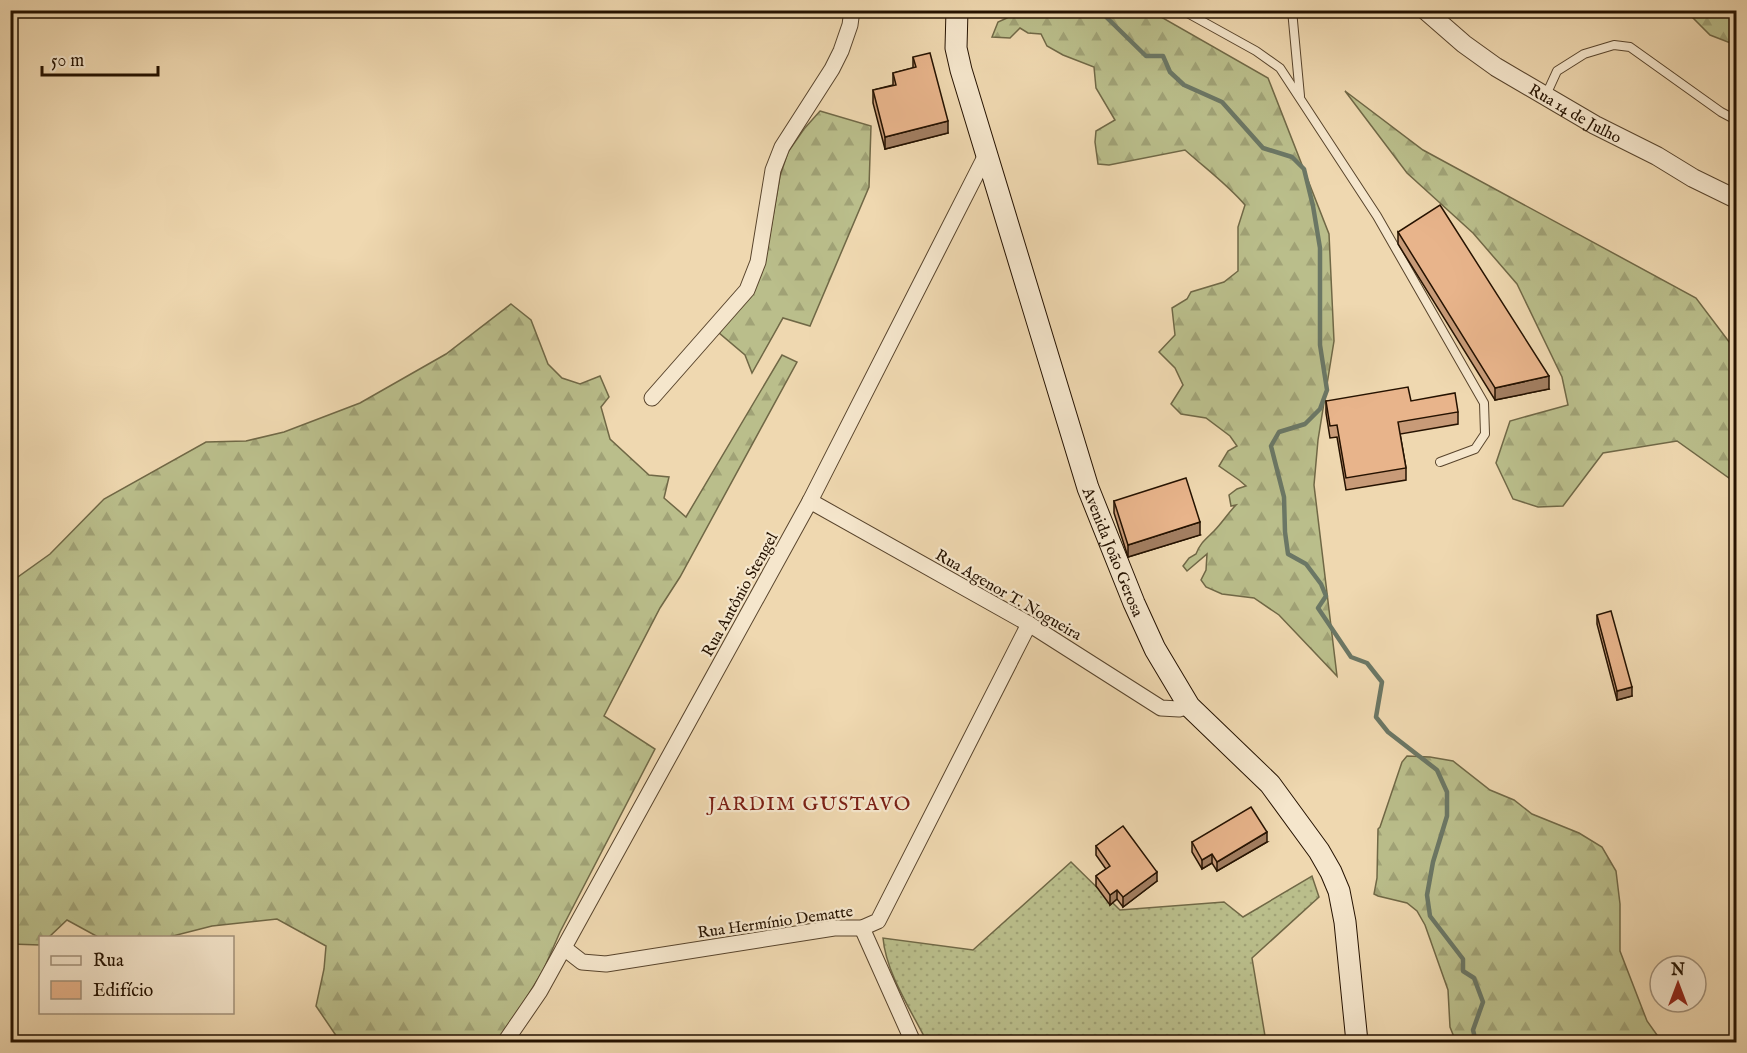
<svg xmlns="http://www.w3.org/2000/svg" width="1747" height="1053" font-family="'IM FELL English',serif">
<style>
.grass{fill:url(#grass-dots);stroke:#706846;stroke-width:1.5}
.forest{fill:url(#forest-firs);stroke:#706846;stroke-width:1.5}
.lines{fill:none;stroke-linecap:round;stroke-linejoin:round}
.stream{stroke:#6b7765;stroke-width:4.5}
.service-casing{stroke:#58442c;stroke-width:10}
.minor-casing{stroke:#58442c;stroke-width:17}
.tertiary-casing{stroke:#58442c;stroke-width:20}
.secondary-casing{stroke:#251200;stroke-width:23}
.service{stroke:#f5e6cc;stroke-width:8}
.minor{stroke:#f5e6cc;stroke-width:15}
.tertiary{stroke:#f5e6cc;stroke-width:18}
.secondary{stroke:#f5e6cc;stroke-width:21}
.wall{fill:#c89b78;stroke:#251200;stroke-width:1.5}
.shaded-wall{fill:#a27e61;stroke:#251200;stroke-width:1.5}
.building{fill:#e8b48b;stroke:#251200;stroke-width:1.5}
.labels{text-anchor:middle;stroke-width:4.5;stroke-linejoin:round;paint-order:stroke}
.street-label{font-size:16px;fill:#251200;stroke:#f5e6cc}
.quarter-label{font-size:20px;letter-spacing:1.5px;fill:#7a1f14;stroke:#f5e6cc}
</style>
<defs>
<pattern id="grass-dots" width="8" height="8" patternUnits="userSpaceOnUse" patternTransform="scale(1.5)"><rect width="8" height="8" fill="#babe8b"/><path d="M2 2h.1M6 6h.1" fill="none" stroke="#a0a276" stroke-width="1.8" stroke-linecap="round"/></pattern>
<pattern id="forest-firs" width="22" height="20" patternUnits="userSpaceOnUse" patternTransform="scale(1.5)"><rect width="22" height="20" fill="#babe8b"/><path d="M5 1l3.5 6h-7zM16 11l3.5 6h-7z" fill="#a0a276"/></pattern>
</defs>
<rect width="100%" height="100%" fill="#efd8b0"/>
<filter id="stains"><feTurbulence type="fractalNoise" baseFrequency=".00333" numOctaves="4"/><feColorMatrix values="0 0 0 0 .2 0 0 0 0 .09 0 0 0 0 .02 0 0 0 .5 -.17"/></filter>
<radialGradient id="worn" r=".72"><stop offset=".6" stop-color="#630" stop-opacity="0"/><stop offset="1" stop-color="#630" stop-opacity=".3"/></radialGradient>
<path class="grass" d="M1071 862 1120 910 1224 902 1243 917 1312 876 1319 897 1252 958 1266 1042H927C911 1010 886 973 883 938L973 950Z"/>
<g class="forest">
<path d="M1006 11H1153L1154 13 1268 78 1329 234 1334 341 1318 440 1314 485 1337 676 1279 615 1254 598 1222 594 1206 587 1201 580 1206 570 1207 554 1187 571 1183 566 1189 558 1196 554C1200 543 1206 539 1214 531 1222 523 1228 513 1236 505L1231 506 1229 495 1237 489 1246 486 1239 480 1219 466 1228 451 1237 446 1230 436 1206 418 1181 414 1171 404 1183 385 1175 368 1159 352 1175 335 1172 308 1187 299 1191 292 1224 282 1238 271V227L1245 205C1227 184 1205 168 1185 150L1109 165 1098 164 1095 142 1096 131 1115 120 1096 88 1094 67 1063 55 1047 46 1041 34 1028 33 1020 28 1010 38 992 37 998 22 1007 18Z"/>
<path d="M1668 11H1736V43L1733 44 1710 35 1691 16Z"/>
<path d="M1345 91 1423 150 1696 298 1736 351V483L1677 441 1603 453 1563 506 1538 507 1513 499 1496 463 1510 421 1568 405 1562 377 1517 284 1473 233 1407 173Z"/>
<path d="M820 111 871 126 869 187 810 326 783 318 752 373 745 355 718 332 765 262 780 176 788 152 804 129Z"/>
<path d="M511 304 531 320 548 364 562 378 580 384 600 376 609 397 601 407 610 439 649 475 669 477 664 498 686 517 782 355 797 362 680 577 660 608 604 716 655 749 560 932 543 971 499 1042H332L337 1037 316 1006 324 969 326 946 277 919 212 926 165 938 98 937 67 920 49 937 40 938V945L11 944V582L50 554 104 499 206 442 246 441 284 432 360 403 446 354Z"/>
<path d="M1407 756 1430 757 1453 761 1490 790 1514 800 1532 814 1579 833 1602 847 1616 871 1620 904V951L1647 1021 1662 1042H1456L1450 1027 1448 990 1425 925 1417 911 1407 903 1378 896 1374 894 1377 878 1378 829 1380 827 1402 762Z"/>
</g>
<g class="lines">
<path class="stream" d="M1099 10 1146 56H1163L1170 72 1184 85 1222 102 1263 148 1292 157 1304 169 1313 206 1320 248V345L1327 390 1320 409 1305 424 1279 432 1271 446 1284 497 1285 532 1288 554 1306 564 1321 584 1326 596 1318 608 1351 657 1367 663 1382 682 1376 717 1388 732 1437 770 1447 792V816L1433 862 1427 895 1430 916 1463 959V971L1474 978 1483 1002 1473 1030 1476 1042"/>
<g class="service-casing">
<g id="service">
<path d="M1182 10 1256 51 1280 68 1377 216 1484 403 1485 434 1475 449 1440 462"/>
<path d="M1292 10 1300 96"/>
<path d="M1546 95 1557 71 1584 54 1614 45 1630 47 1721 112 1736 120"/>
</g>
</g>
<g class="minor-casing">
<g id="minor">
<path d="M652 398 747 290 758 262 773 170 782 147 832 69 841 51 850 25 852 10"/>
<path d="M810 501 1029 624 1161 708 1179 709 1189 706"/>
<path d="M862 928 913 1042"/>
<path d="M564 948 582 962 606 964 834 928H862L878 921 1029 624"/>
<path d="M505 1042 540 991 810 501 987 153"/>
</g>
</g>
<g class="tertiary-casing">
<g id="tertiary">
<path id="s1" d="M1425 10 1464 44 1496 67 1595 125 1657 156 1693 178 1736 199"/>
</g>
</g>
<g class="secondary-casing">
<g id="secondary">
<path id="s2" d="M957 10 956 48 961 70 1088 488 1134 603 1155 649 1189 706 1270 784 1319 851 1331 872 1339 891 1345 922 1357 1042"/>
</g>
</g>
<use href="#service" class="service"/>
<use href="#minor" class="minor"/>
<use href="#tertiary" class="tertiary"/>
<use href="#secondary" class="secondary"/>
</g>
<g class="wall">
<path d="M913 57 948 133 885 149 873 103V90L893 85V73L913 68Z"/>
<path d="M1398 232 1549 389 1495 400 1398 244Z"/>
<path d="M1326 401H1411L1458 412V424L1400 434 1406 468V480L1346 490 1337 437 1330 438 1326 413Z"/>
<path d="M1114 501 1200 535 1128 557 1114 513Z"/>
<path d="M1597 615 1632 696 1617 700 1597 624Z"/>
<path d="M1192 842H1267L1217 871 1212 863 1202 869 1192 852Z"/>
<path d="M1096 846 1157 881 1123 907 1117 899 1110 905 1096 886V876L1106 869 1096 855Z"/>
</g>
<g class="shaded-wall">
<path d="M948 121V133L885 149V137Z"/>
<path d="M1549 376V389L1495 400V388Z"/>
<path d="M1200 522V535L1128 557V545Z"/>
<path d="M1632 687V696L1617 700V691Z"/>
<path d="M1267 832V842L1217 871V862Z"/>
<path d="M1212 854V863L1202 869V860Z"/>
<path d="M1157 872V881L1123 907V897Z"/>
<path d="M1117 890V899L1110 905V895Z"/>
</g>
<g class="building">
<path d="M930 53 948 121 885 137 873 90 896 85 893 73 916 67 913 57Z"/>
<path d="M1440 205 1549 376 1495 388 1398 232Z"/>
<path d="M1408 387 1411 401 1455 393 1458 412 1398 422 1406 468 1346 478 1337 425 1330 426 1326 401Z"/>
<path d="M1186 478 1200 522 1128 545 1114 501Z"/>
<path d="M1611 611 1632 687 1617 691 1597 615Z"/>
<path d="M1251 807 1267 832 1217 862 1212 854 1202 860 1192 842Z"/>
<path d="M1123 826 1157 872 1123 897 1117 890 1110 895 1096 876 1110 866 1096 846Z"/>
</g>
<g class="labels">
<g class="street-label">
<text dy="6" stroke="none"><textPath href="#s1" startOffset="183">Rua 14 de Julho</textPath></text>
<text dy="6" stroke="none"><textPath href="#s2" startOffset="566">Avenida João Gerosa</textPath></text>
<text transform="translate(739 594) rotate(-61)" y="6">Rua Antônio Stengel</text>
<text transform="translate(1009 594) rotate(30)" y="6">Rua Agenor T. Nogueira</text>
<text transform="translate(775 921) rotate(-8)" y="6">Rua Hermínio Dematte</text>
</g>
<g class="quarter-label">
<text x="810" y="810">JARDIM GUSTAVO</text>
</g>
</g>
<rect width="1747" height="1053" fill="none" stroke="#efd8b0" stroke-width="36"/>
<rect x="12" y="12" width="1723" height="1029" fill="none" stroke="#251200" stroke-width="3"/>
<rect x="18" y="18" width="1711" height="1017" fill="none" stroke="#251200" stroke-width="1.5"/>
<rect x="39" y="936" width="195" height="78" fill="#f5e6cc" stroke="#a2917a" stroke-width="1.5"/>
<rect x="51" y="956" width="30" height="9" fill="#f5e6cc" stroke="#a2917a" stroke-width="1.5"/>
<text x="93" y="966" font-size="18" fill="#251200">Rua</text>
<rect x="51" y="981" width="30" height="18" fill="#e8b48b" stroke="#a2917a" stroke-width="1.5"/>
<text x="93" y="996" font-size="18" fill="#251200">Edifício</text>
<g transform="translate(1678 984)"><circle r="28" fill="#f5e6cc" stroke="#a2917a" stroke-width="1.5"/>
<path d="M0-4.5L10 22L0 15L-10 22Z" fill="#8f2418"/>
<text y="-9" font-size="16" font-weight="bold" text-anchor="middle" fill="#251200">N</text>
</g>
<path d="M42 66v9h116v-9" fill="none" stroke="#251200" stroke-width="3"/>
<text x="51" y="66" font-size="18" fill="#251200" stroke="#f5e6cc" stroke-width="4.5" paint-order="stroke">50 m</text>
<rect width="100%" height="100%" filter="url(#stains)"/>
<rect width="100%" height="100%" fill="url(#worn)"/>
</svg>
